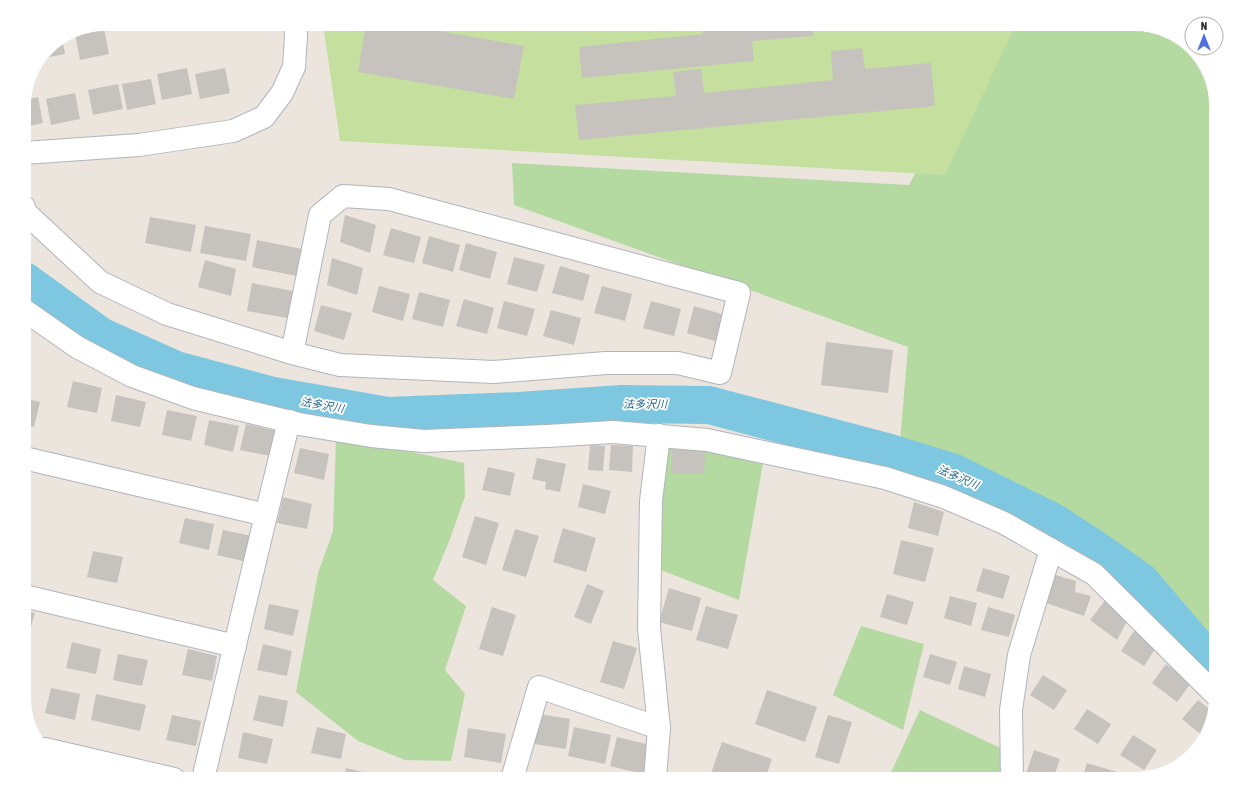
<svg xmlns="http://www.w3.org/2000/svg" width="1240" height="803" font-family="'Asap Condensed','Noto Sans JP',sans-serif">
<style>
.green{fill:#b5daa1}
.pitch{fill:#c5e09e}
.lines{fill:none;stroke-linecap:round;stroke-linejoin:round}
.river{stroke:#7ec7e0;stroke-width:38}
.building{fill:#c6c2bd}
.minor-casing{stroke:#b2b4bc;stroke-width:24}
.minor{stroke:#fff;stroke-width:22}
.labels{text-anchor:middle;stroke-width:3.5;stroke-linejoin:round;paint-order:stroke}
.water-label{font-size:11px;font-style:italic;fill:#1e678b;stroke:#fff}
</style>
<rect width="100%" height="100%" fill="#ebe5de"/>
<g class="green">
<path d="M1013 24H1135L1180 38 1205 65 1216 105V690L1188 656 1043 530 1038 509 979 470 900 442 908 347 514 205 512 163 909 185 944 119Z"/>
<path d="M659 435 765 452 739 600 650 566Z"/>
<path d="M336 436 464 463 465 496 450 539 433 580 466 606 445 670 465 694 451 761 405 760 358 741 296 692 318 573 333 531Z"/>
<path d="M861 626 924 644 903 730 833 695Z"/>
<path d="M920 710 1011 753 1012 779H888Z"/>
</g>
<path class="pitch" d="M323 24H1016L945 175 340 141Z"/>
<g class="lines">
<path class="river" d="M24 281 100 336 176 370 273 396 388 416 519 411 622 404 709 405 883 451 954 473 1053 522 1099 552 1141 582 1216 670"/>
</g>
<g class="building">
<path d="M366 24H399L524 46 514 99 358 72Z"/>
<path d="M702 24H720V27L754 24H812L813 36 752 41 754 61 582 78 579 47 703 34Z"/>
<path d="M104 28 109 54 80 60 75 34Z"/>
<path d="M62 38 65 54 40 59 48 48Z"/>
<path d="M862 48 865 69 931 63 935 106 579 140 575 105 676 96 673 72 701 69 704 93 833 80 831 51Z"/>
<path d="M187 68 192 94 162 100 157 74Z"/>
<path d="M225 68 230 93 200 99 195 74Z"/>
<path d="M151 79 156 104 127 110 122 84Z"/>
<path d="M118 84 123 109 93 115 88 90Z"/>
<path d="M75 93 80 119 51 125 46 99Z"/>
<path d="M38 97 43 123 24 127V100Z"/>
<path d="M345 215 376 225 370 253 340 242Z"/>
<path d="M150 217 196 225 191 252 145 243Z"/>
<path d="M205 226 251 234 246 261 200 253Z"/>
<path d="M391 228 421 237 414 263 383 255Z"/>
<path d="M429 236 460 245 453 272 422 263Z"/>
<path d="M257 240 302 249 297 276 252 267Z"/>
<path d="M466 243 497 252 490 279 459 270Z"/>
<path d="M514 257 545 265 537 292 507 284Z"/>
<path d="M332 258 363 268 357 295 327 285Z"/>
<path d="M205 260 236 269 231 296 198 287Z"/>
<path d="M560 266 590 275 583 301 552 293Z"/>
<path d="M252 283 298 292 293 319 247 311Z"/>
<path d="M379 286 410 294 403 321 372 312Z"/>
<path d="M602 286 632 294 625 321 594 313Z"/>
<path d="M419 292 450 300 443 327 412 319Z"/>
<path d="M464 299 494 308 487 334 456 326Z"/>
<path d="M504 301 535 309 527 336 497 328Z"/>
<path d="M651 301 681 309 674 336 643 328Z"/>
<path d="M321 305 352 313 344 340 314 331Z"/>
<path d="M694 306 725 315 718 342 687 333Z"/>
<path d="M551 310 581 318 574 345 543 336Z"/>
<path d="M826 342 893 350 888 393 821 385Z"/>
<path d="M73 381 102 388 97 413 67 407Z"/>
<path d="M116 395 146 402 140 427 111 421Z"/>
<path d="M24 398 40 402 34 427 24 425Z"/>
<path d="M167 410 197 416 191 441 162 435Z"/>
<path d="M209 420 239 426 233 452 204 445Z"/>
<path d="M246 424 276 431 270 456 240 450Z"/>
<path d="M590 445 605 446 603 471 588 470Z"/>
<path d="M611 445 633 446 632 472 609 470Z"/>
<path d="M300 448 329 454 324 480 294 473Z"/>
<path d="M672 449 705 450 704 474H671Z"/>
<path d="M537 458 566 464 560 492 545 489 546 482 532 479Z"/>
<path d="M488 467 515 473 510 496 482 490Z"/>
<path d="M583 484 611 491 605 514 578 507Z"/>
<path d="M283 497 312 504 307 529 277 523Z"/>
<path d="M914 502 944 512 938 536 908 528Z"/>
<path d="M475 516 499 523 486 565 462 557Z"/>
<path d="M185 518 214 524 209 550 179 543Z"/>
<path d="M563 528 596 538 586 572 553 562Z"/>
<path d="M515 529 539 536 526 577 502 570Z"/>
<path d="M223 530 252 536 247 562 217 555Z"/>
<path d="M901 540 934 548 925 582 893 574Z"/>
<path d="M93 551 123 557 117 583 87 577Z"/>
<path d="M983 568 1010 576 1003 599 976 591Z"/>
<path d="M1052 574 1076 581 1075 592 1091 596 1084 616 1046 603Z"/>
<path d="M587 584 604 591 591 624 574 617Z"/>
<path d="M669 588 701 598 692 631 659 622Z"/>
<path d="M887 594 914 602 907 625 880 617Z"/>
<path d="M950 596 977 603 971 626 944 618Z"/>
<path d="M1106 599 1128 619 1117 640 1090 620Z"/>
<path d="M269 604 299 610 293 636 264 629Z"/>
<path d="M706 606 738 615 728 649 696 640Z"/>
<path d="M492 607 516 615 503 656 479 649Z"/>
<path d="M988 607 1015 615 1009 637 981 630Z"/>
<path d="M24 610 35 613 26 644 24 643Z"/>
<path d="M1134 631 1157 646 1144 666 1121 651Z"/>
<path d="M613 641 637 648 624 689 600 682Z"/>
<path d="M72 642 101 649 96 674 66 668Z"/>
<path d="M263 644 292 651 287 676 257 670Z"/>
<path d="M188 649 217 656 212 681 182 675Z"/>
<path d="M118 654 148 660 142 686 113 680Z"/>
<path d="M930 654 957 662 950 685 923 677Z"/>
<path d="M1166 664 1191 683 1177 702 1152 683Z"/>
<path d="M964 666 991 674 985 697 958 689Z"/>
<path d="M1043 675 1067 690 1054 710 1030 695Z"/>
<path d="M51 688 80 694 75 720 45 713Z"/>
<path d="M767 690 817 707 805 742 755 724Z"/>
<path d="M96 694 146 705 140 731 91 720Z"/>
<path d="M259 695 288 701 283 727 253 720Z"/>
<path d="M1198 700 1212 711 1204 737 1182 719Z"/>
<path d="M1087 709 1111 724 1098 744 1074 729Z"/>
<path d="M533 713 570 719 566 749 528 743Z"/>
<path d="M172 715 201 721 196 746 166 740Z"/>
<path d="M828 715 852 722 839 764 815 757Z"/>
<path d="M317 727 346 734 341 759 311 753Z"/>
<path d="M574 727 611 735 605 764 568 756Z"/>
<path d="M468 728 506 734 501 763 464 757Z"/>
<path d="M243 732 273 739 267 764 238 758Z"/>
<path d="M1133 735 1157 750 1144 770 1120 755Z"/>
<path d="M617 737 654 746 647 775 610 766Z"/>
<path d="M722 742 772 759 765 779H718L710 776Z"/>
<path d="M1034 750 1060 759 1053 779H1029L1025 777Z"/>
<path d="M1087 763 1117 772 1114 779H1082Z"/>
<path d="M346 768 376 775 375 779H344Z"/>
<path d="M523 775 542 778V779H522Z"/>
</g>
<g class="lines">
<g class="minor-casing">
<g id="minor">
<path d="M24 153 139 145 233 131 264 117 282 93 294 67 296 36 295 24"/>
<path d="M24 207 26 213 100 282 167 314 292 353 340 365 494 372 606 363H678L720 373 739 293 389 199 343 196 320 215 292 353"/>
<path d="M24 310 77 347 132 376 193 398 299 424 371 436 424 441 547 436 613 432 707 440 885 478 944 497 1004 523 1094 574 1216 695"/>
<path d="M24 458 266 515 203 779"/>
<path d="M266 515 289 421"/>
<path d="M24 596 235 646"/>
<path d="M45 749 174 779"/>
<path d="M512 779 539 687 659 728"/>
<path d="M655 779 659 728 649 628 651 501 659 435"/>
<path d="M1012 779 1011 710 1019 655 1051 550"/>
</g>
</g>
<use href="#minor" class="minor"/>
</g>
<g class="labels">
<g class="water-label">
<text x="645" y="408">法多沢川</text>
<text transform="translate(322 405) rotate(10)" y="4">法多沢川</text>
<text transform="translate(958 477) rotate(23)" y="4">法多沢川</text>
</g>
</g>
<path d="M0 0H1240V803H0ZM105 31H1135A74 74 0 0 1 1209 105V698A74 74 0 0 1 1135 772H105A74 74 0 0 1 31 698V105A74 74 0 0 1 105 31Z" fill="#fff" fill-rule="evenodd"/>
<g transform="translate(1204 36)"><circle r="19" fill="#ffffff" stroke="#aaaaaa"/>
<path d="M0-3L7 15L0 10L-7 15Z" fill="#526fe4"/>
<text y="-6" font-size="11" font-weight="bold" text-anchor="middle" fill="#2a2a2a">N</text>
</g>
</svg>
